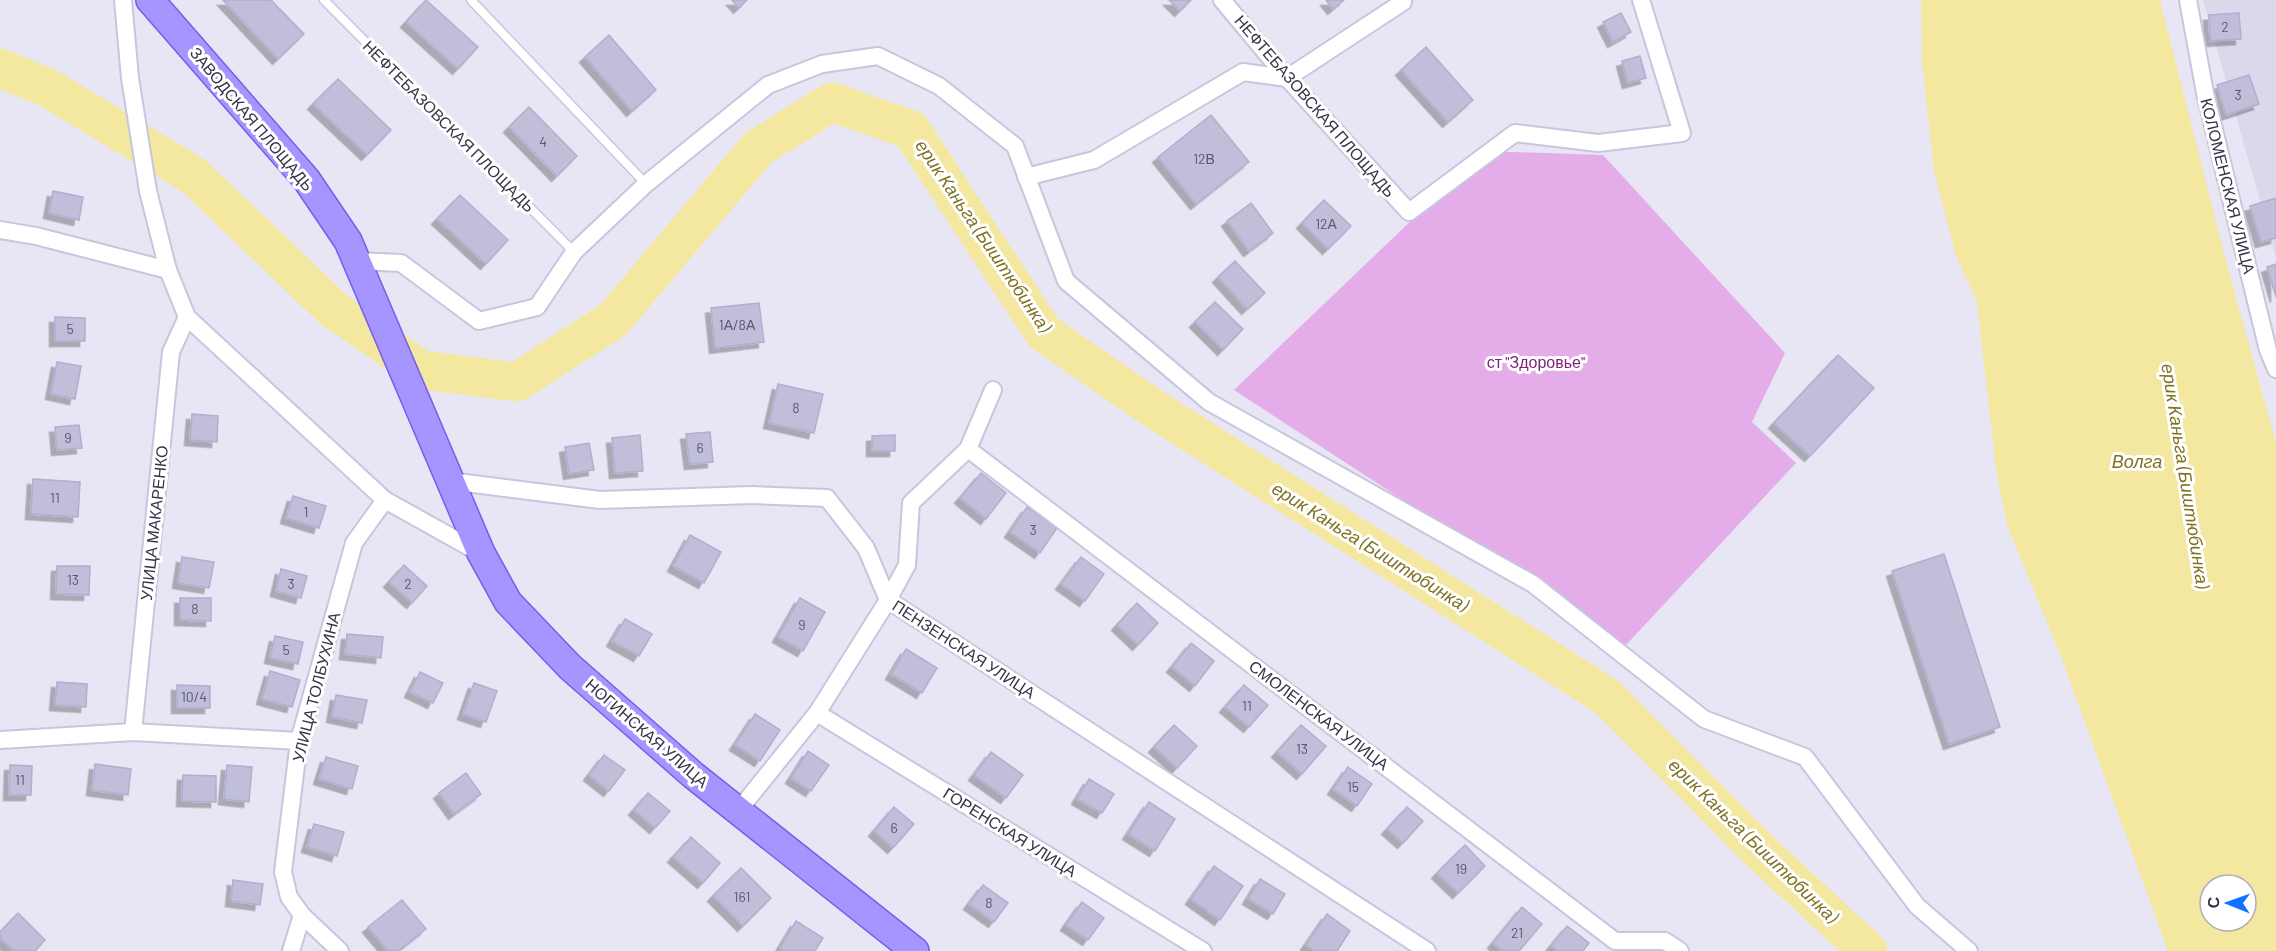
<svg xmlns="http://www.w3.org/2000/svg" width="2276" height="951" font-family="Barlow,sans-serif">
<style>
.residential{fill:#dbd8ec}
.green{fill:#e4adea}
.water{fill:#f4e8a0;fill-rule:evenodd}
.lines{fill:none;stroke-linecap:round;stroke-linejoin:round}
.river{stroke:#f4e8a0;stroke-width:39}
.building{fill:#c0bed9;stroke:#b0aed1;stroke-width:1.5;filter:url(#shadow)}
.lane-casing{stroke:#c8c5de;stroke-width:11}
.street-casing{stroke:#c8c5de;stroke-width:20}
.primary-casing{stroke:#745fea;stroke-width:30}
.lane{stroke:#fff;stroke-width:8}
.street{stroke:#fff;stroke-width:16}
.primary{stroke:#a694ff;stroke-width:27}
.labels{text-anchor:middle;stroke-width:6;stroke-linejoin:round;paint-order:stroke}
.number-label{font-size:14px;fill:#58576c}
.street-label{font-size:16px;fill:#363547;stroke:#fff}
.park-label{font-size:16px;fill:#7c2576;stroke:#fff}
.water-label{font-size:18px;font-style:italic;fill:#7e7221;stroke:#fff}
</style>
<defs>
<filter id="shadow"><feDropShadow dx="-5.5" dy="5.5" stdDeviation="0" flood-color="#0004"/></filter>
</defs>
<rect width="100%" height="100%" fill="#e8e6f4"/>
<path class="residential" d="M2203 0H2276V257Z"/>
<path class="green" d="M1484 151 1603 155 1785 353 1752 422 1796 463 1626 645 1234 390Z"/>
<path class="water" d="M1921 0H2160L2224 254 2276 443V951H2168L2060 654 2007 525 1996 470 1977 302 1956 256 1934 171 1922 62ZM2210 885H2246V921H2210Z"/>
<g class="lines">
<path class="river" d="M0 68 48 88 194 176 334 310 422 370 517 382 613 320 758 148 832 102 911 130 1044 333 1154 409 1607 697 1762 853 1868 951"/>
</g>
<g class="building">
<path d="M223 0H271L304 34 278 59Z"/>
<path d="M426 0 478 47 458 69 406 22Z"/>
<path d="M732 0H747L739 8Z"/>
<path d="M1169 0H1191L1180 11Z"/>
<path d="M1326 0H1344L1333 9Z"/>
<path d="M1621 13 1631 32 1613 42 1603 22Z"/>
<path d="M2239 13 2241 39 2210 41 2209 15Z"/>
<path d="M609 35 656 90 632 111 585 57Z"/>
<path d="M1426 47 1473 100 1448 122 1401 70Z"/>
<path d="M1640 56 1646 78 1628 83 1622 61Z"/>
<path d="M2249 75 2259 104 2226 115 2217 85Z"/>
<path d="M338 79 391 130 367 155 313 104Z"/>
<path d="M529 107 577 156 557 176 509 127Z"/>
<path d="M1211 115 1249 162 1196 204 1158 157Z"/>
<path d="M53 191 83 197 79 220 49 213Z"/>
<path d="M460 195 508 240 486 264 437 219Z"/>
<path d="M2276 198V238L2261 242 2250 206Z"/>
<path d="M1324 200 1351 226 1328 249 1302 223Z"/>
<path d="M1251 203 1273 233 1249 251 1227 221Z"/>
<path d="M1235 261 1265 293 1247 309 1218 277Z"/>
<path d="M2276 264V297L2267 267Z"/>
<path d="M1215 302 1243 329 1223 350 1195 322Z"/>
<path d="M759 303 764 342 715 348 711 308Z"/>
<path d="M55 317 85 318V341H55Z"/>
<path d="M1838 355 1874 388 1810 456 1774 423Z"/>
<path d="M57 362 81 366 75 399 51 394Z"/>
<path d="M778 384 823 394 814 433 769 423Z"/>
<path d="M192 414 218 416 217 442 190 440Z"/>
<path d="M79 425 82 448 57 450 55 427Z"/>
<path d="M710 432 713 462 690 464 686 434Z"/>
<path d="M640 435 643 471 615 473 612 438Z"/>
<path d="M895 435V451H872V436Z"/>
<path d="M589 443 594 470 569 474 565 447Z"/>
<path d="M981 473 1006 493 986 519 960 498Z"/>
<path d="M33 479 80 482 78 517 31 514Z"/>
<path d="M293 496 326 506 319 528 286 518Z"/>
<path d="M1027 507 1057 528 1040 553 1010 532Z"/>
<path d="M690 535 721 552 704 583 673 566Z"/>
<path d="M1944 554 2000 727 1949 744 1892 571Z"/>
<path d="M182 557 214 562 209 588 178 583Z"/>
<path d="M1081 557 1104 574 1085 601 1061 584Z"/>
<path d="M404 565 427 586 412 603 389 582Z"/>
<path d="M57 566H90L89 595 56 594Z"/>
<path d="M281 569 307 576 301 598 276 591Z"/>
<path d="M180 598H211V621L180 620Z"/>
<path d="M800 598 825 612 803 651 778 637Z"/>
<path d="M1137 603 1158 623 1138 645 1117 625Z"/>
<path d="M625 619 652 634 639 656 612 641Z"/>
<path d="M347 634 383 637 381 658 345 654Z"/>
<path d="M275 636 303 642 298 664 270 658Z"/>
<path d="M1191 643 1214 661 1195 686 1172 667Z"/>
<path d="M906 649 937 668 922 693 891 674Z"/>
<path d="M270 671 300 680 292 707 262 699Z"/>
<path d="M420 672 443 683 433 703 410 692Z"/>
<path d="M57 682 87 684 86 707 55 705Z"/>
<path d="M474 683 497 691 486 722 463 714Z"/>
<path d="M177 685 210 686V708H177Z"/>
<path d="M1244 685 1268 705 1249 727 1225 707Z"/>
<path d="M336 695 367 700 362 723 332 717Z"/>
<path d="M755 714 780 730 760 761 735 745Z"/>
<path d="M1174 725 1197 746 1177 768 1154 747Z"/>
<path d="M1301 725 1326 746 1302 774 1277 752Z"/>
<path d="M808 751 829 765 811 791 791 778Z"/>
<path d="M991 752 1023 775 1006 798 974 775Z"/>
<path d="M604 755 625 770 609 791 589 775Z"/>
<path d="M326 757 358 766 352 789 319 779Z"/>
<path d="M95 764 131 769 128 795 92 790Z"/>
<path d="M10 765 32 766 31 795H9Z"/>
<path d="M227 765 252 767 249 802 224 799Z"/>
<path d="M1348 767 1372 784 1357 806 1333 789Z"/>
<path d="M466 773 481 794 454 814 439 793Z"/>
<path d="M183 775 216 776V802L182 801Z"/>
<path d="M1089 779 1114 794 1102 813 1077 799Z"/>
<path d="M648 793 670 811 655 828 634 810Z"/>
<path d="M1149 802 1175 819 1155 851 1128 834Z"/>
<path d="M894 807 914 824 893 848 874 831Z"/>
<path d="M1407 807 1423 821 1403 843 1387 829Z"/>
<path d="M314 824 344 832 337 856 307 847Z"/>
<path d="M691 837 720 863 703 883 673 857Z"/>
<path d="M1465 845 1485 866 1458 893 1437 873Z"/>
<path d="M1214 866 1243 886 1220 920 1191 899Z"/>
<path d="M741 868 771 898 743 926 713 896Z"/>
<path d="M1260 879 1285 894 1273 914 1248 899Z"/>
<path d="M233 880 263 884 260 905 231 901Z"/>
<path d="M983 885 1008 903 994 922 969 904Z"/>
<path d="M402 900 426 929 398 951H388L368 927Z"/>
<path d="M1082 902 1104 918 1088 940 1066 925Z"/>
<path d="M1522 907 1542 924 1519 951H1503L1493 943Z"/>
<path d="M18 913 45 940 35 951H14L0 938V932Z"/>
<path d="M1327 914 1350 931 1337 951H1315L1306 945Z"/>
<path d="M796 921 823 938 815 951H785L780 948Z"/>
<path d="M1567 926 1589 943 1583 951H1558L1551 946Z"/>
</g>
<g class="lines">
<g class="lane-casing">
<g id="lane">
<path d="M324 0 574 252"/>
<path d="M471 0 646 184"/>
</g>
</g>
<g class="street-casing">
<g id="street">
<path d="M123 0 130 78 148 191 168 270 187 317 385 500 480 553"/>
<path d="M1222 0 1287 78 1409 212 1515 133 1598 143 1682 133 1641 0"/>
<path d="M2188 0 2205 93 2268 350 2276 369"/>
<path d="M1026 177 1094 160 1243 72 1287 78 1403 2"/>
<path d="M0 230 36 236 168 270"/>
<path d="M357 261 401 263 479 321 537 307 574 252 646 184 768 85 822 64 878 56 939 86 1015 146 1066 281 1209 402 1533 584 1704 719 1805 757 1917 906 1969 951"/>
<path d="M968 449 1615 941H1665L1680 951"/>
<path d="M450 481 600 500 752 495 827 498 866 548 888 600 1427 951"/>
<path d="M817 713 1203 951"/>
<path d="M133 732 171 352 187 317"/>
<path d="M0 740 133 732 299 741"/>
<path d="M738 811 817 713 888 600 907 565 911 503 968 449 993 390"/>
<path d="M302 915 340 951"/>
<path d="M291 951 302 915 289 897 283 872 299 741 354 543 385 500"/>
</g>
</g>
<g class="primary-casing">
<path id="primary" d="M150 0 306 179 348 241 481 553 508 602 570 667 693 775 915 951"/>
</g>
<use href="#lane" class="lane"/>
<use href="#street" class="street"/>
<use href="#primary" class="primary"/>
</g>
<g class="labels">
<g class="number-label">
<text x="2225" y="32">2</text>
<text x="2238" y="100">3</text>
<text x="543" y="147">4</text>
<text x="1204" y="164">12В</text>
<text x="1326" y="229">12А</text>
<text x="737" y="330">1А/8А</text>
<text x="70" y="334">5</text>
<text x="796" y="413">8</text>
<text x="68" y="443">9</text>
<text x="700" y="453">6</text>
<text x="55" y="503">11</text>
<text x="306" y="517">1</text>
<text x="1033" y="535">3</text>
<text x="73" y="585">13</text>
<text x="291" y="589">3</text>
<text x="408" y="589">2</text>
<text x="195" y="614">8</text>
<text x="802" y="630">9</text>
<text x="286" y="655">5</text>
<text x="194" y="702">10/4</text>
<text x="1247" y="711">11</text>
<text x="1302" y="754">13</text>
<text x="20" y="785">11</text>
<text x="1353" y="792">15</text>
<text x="894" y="833">6</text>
<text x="1461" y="874">19</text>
<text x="742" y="902">161</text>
<text x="989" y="908">8</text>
<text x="1517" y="938">21</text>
</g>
<g class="street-label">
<text transform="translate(1315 106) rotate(49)" y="6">НЕФТЕБАЗОВСКАЯ ПЛОЩАДЬ</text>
<text transform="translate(252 119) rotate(50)" y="6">ЗАВОДСКАЯ ПЛОЩАДЬ</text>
<text transform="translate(449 126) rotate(45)" y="6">НЕФТЕБАЗОВСКАЯ ПЛОЩАДЬ</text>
<text transform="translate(2228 186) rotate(76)" y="6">КОЛОМЕНСКАЯ УЛИЦА</text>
<text transform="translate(154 523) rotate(-84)" y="6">УЛИЦА МАКАРЕНКО</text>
<text transform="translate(964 649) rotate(33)" y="6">ПЕНЗЕНСКАЯ УЛИЦА</text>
<text transform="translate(316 687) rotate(-76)" y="6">УЛИЦА ТОЛБУХИНА</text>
<text transform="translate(1319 715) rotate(37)" y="6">СМОЛЕНСКАЯ УЛИЦА</text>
<text transform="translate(647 733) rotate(41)" y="6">НОГИНСКАЯ УЛИЦА</text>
<text transform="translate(1010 832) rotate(32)" y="6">ГОРЕНСКАЯ УЛИЦА</text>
</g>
<g class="park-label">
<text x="1536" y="368">ст "Здоровье"</text>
</g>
<g class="water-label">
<text transform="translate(983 236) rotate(56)" y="6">ерик Каньга (Биштюбинка)</text>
<text x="2137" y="468">Волга</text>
<text transform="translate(2185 476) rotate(81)" y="6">ерик Каньга (Биштюбинка)</text>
<text transform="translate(1370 547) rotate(32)" y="6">ерик Каньга (Биштюбинка)</text>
<text transform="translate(1753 841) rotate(44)" y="6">ерик Каньга (Биштюбинка)</text>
</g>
</g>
<g transform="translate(2228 903) rotate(271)"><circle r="28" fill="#ffffff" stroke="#afaeb5" stroke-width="1.5"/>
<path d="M0-4.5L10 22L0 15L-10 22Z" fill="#1271ff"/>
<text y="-9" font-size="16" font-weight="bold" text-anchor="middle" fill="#363547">С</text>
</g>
</svg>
